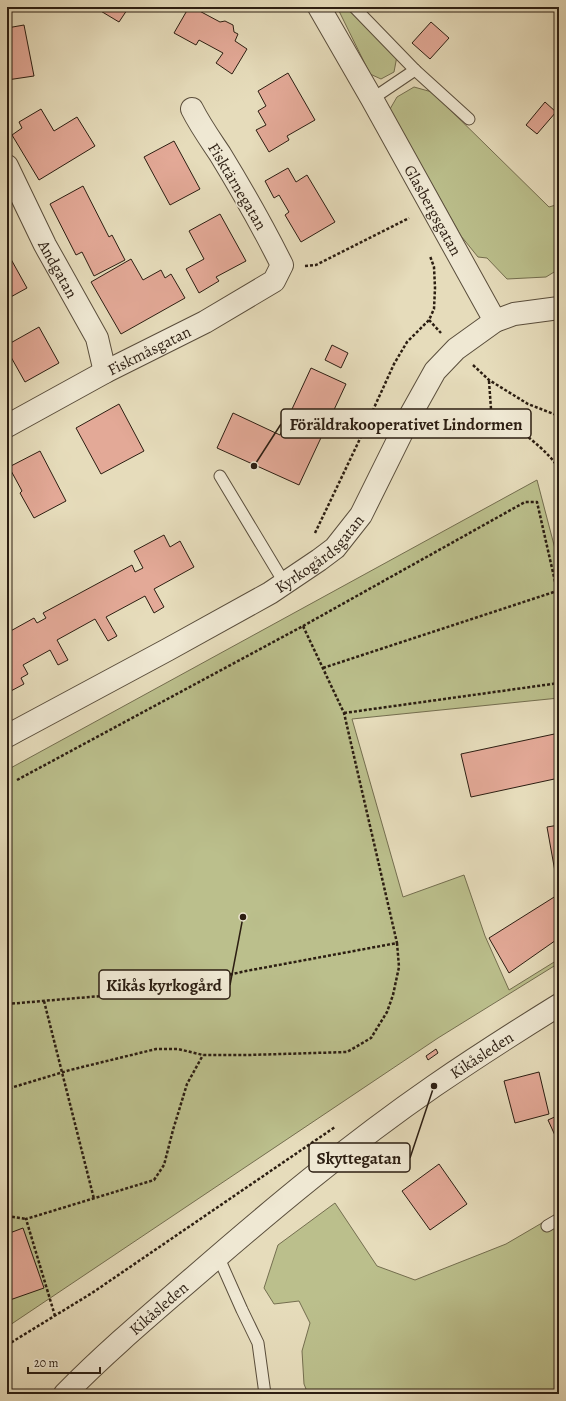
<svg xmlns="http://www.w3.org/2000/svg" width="566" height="1401" font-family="Alegreya,serif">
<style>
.green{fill:#bbbf8c;stroke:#746e4f}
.building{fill:#e3a997;stroke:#2c1e12}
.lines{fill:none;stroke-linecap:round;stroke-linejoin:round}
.service-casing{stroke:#5a4e3c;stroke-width:13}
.minor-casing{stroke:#5a4e3c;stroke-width:24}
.path{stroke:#2c1e12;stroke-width:2.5;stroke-dasharray:3 2;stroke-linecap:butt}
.service{stroke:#efe8d3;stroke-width:11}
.minor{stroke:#efe8d3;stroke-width:22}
.labels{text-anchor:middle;stroke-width:3.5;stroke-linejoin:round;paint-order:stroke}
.street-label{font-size:16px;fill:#2c1e12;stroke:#efe8d3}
.leader{fill:none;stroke:#2c1e12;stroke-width:1.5}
.callout-dot{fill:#2c1e12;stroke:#efe8d3;stroke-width:1.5}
.callout{fill:#efe8d3;stroke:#2c1e12;stroke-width:1.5}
.callout-label{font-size:17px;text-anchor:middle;font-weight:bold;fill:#2c1e12}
</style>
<rect width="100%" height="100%" fill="#e6dcbb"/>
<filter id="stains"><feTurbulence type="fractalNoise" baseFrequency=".005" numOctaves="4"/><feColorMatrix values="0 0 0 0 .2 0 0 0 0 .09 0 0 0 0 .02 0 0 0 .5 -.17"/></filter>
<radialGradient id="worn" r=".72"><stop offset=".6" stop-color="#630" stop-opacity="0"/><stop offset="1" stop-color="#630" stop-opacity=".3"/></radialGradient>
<g class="green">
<path d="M339 7H346L397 56 394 72 381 79 370 74 338 9Z"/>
<path d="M414 87 432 92 549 207 559 204V269L546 277 507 279 487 258 478 257 461 236 390 109 397 97Z"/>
<path d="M537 480 559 564V698L352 719 403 897 464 875 485 936 509 990 559 959V963L438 1038 7 1327V770Z"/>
<path d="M335 1203 377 1266 415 1280 506 1244 559 1213V1394H308L304 1384 302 1351 310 1323 299 1301 274 1304 264 1288 278 1245Z"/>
</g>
<g class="building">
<path d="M94 7H129L119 22Z"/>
<path d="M189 7H192L220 22 225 21 233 25 234 32 238 34 235 41 247 49 232 74 216 63 223 53 199 40 196 45 174 33Z"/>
<path d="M431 22 449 38 430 59 412 43Z"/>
<path d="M24 25 34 76 7 80V28Z"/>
<path d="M288 73 315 120 287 136 289 140 269 152 256 130 266 125 258 111 266 106 258 91Z"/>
<path d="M545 102 556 112 537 134 526 125Z"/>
<path d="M41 109 54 131 77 117 95 146 39 180 12 135 22 128 19 122Z"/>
<path d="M174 141 200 189 170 205 144 157Z"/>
<path d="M288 168 296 182 307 175 335 222 301 242 285 215 289 212 279 195 274 198 265 181Z"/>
<path d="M83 186 109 237 112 235 125 260 94 276 82 252 76 255 50 204Z"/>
<path d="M220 214 246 261 216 277 219 281 199 293 186 269 204 259 189 231Z"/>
<path d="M7 252 27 288 7 299Z"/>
<path d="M131 259 143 280 161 270 165 278 171 274 185 298 121 334 91 282Z"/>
<path d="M39 327 59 363 25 382 7 350V345Z"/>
<path d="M332 345 348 353 341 368 325 360Z"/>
<path d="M311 368 346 384 299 485 217 448 233 413 280 435Z"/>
<path d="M119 404 144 451 101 474 76 428Z"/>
<path d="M40 451 66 501 34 518 20 493 22 491 9 467Z"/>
<path d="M164 535 170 547 180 541 194 567 154 589 164 607 154 613 145 596 106 617 117 636 108 641 95 619 57 640 68 660 58 665 50 650 23 665 28 674 21 678 24 684 9 692 7 689V633L34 618 37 623 46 618 43 613 132 565 135 572 143 568 134 551Z"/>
<path d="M559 733V778L471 797 461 754Z"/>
<path d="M559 825V938L509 973 489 938 559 894 547 827Z"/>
<path d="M436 1049 438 1053 428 1060 426 1056Z"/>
<path d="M539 1072 549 1114 515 1123 504 1081Z"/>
<path d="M559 1115V1141L558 1142 548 1120Z"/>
<path d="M439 1164 467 1204 430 1230 402 1191Z"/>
<path d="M23 1228 44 1288 7 1301V1234Z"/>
</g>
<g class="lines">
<g class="service-casing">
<g id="service">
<path d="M354 7 415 70 469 119"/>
<path d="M372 99 415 70"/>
<path d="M220 476 285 584"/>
<path d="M547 1226 559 1219"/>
<path d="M218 1256 242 1310 258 1343 265 1394"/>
</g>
</g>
<g class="minor-casing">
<g id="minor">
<path id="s1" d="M319 7 372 99 495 321"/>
<path id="s2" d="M7 166 45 245 97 338 105 372"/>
<path id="s3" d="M7 426 105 372 205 322 274 281 282 265C263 227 242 190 220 154 210 139 200 125 192 109"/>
<path id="s4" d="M7 736 167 650 270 593 319 560 335 548 361 515 411 414 435 371 456 349 495 321 514 314 559 308"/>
<path id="s5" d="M65 1394C105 1353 150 1315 194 1277 271 1210 350 1144 434 1086 475 1058 517 1031 559 1005"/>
</g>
</g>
<g class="path">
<path d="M305 266 316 265 409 218"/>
<path d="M429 320 441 333"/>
<path d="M473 365 489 380 528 404 559 416"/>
<path d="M489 381 491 409C506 420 556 455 559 471"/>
<path d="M315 533 358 443 394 364 407 342 429 320 434 309 435 288 434 267 430 256"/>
<path d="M303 626 525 502H537L559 599"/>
<path d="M323 668 557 591"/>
<path d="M344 713 559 683"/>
<path d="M17 780 303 626 344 713 397 943"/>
<path d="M44 1001 94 1199"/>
<path d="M7 1004 113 995 178 986 246 971 397 943 399 967 393 995 387 1012 371 1038 347 1052 248 1055H203L178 1049H156L70 1070 7 1089"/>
<path d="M7 1216 26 1219"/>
<path d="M55 1316 26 1219 154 1180 164 1165 173 1130 187 1084 203 1055"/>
<path d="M7 1345 92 1293 335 1127"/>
</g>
<use href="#service" class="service"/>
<use href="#minor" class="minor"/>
</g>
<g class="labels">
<g class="street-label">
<text transform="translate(238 186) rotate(59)" y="6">Fisktärnegatan</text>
<text dy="6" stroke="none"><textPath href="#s1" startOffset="233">Glasbergsgatan</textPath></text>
<text dy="6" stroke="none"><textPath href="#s2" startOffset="115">Andgatan</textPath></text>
<text dy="6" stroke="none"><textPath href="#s3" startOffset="161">Fiskmåsgatan</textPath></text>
<text dy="6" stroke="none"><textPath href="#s4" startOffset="363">Kyrkogårdsgatan</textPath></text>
<text dy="6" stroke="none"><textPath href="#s5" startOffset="538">Kikåsleden</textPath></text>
<text dy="6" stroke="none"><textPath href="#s5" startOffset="127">Kikåsleden</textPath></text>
</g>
</g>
<path class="leader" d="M254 466L281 424M243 917L230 985M434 1086L410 1158"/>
<g class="callout-dot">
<circle cx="254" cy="466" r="4"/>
<circle cx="243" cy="917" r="4"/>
<circle cx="434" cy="1086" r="4"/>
</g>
<g class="callout">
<rect x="281" y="409" width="250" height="29" rx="4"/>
<rect x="99" y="970" width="131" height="29" rx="4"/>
<rect x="309" y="1143" width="101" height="29" rx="4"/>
</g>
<g class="callout-label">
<text x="406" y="430">Föräldrakooperativet Lindormen</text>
<text x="164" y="991">Kikås kyrkogård</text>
<text x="359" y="1164">Skyttegatan</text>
</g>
<rect width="566" height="1401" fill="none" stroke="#e6dcbb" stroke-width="24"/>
<rect x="8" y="8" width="550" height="1385" fill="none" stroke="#2c1e12" stroke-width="2"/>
<rect x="12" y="12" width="542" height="1377" fill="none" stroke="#2c1e12"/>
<path d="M28 1367v6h72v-6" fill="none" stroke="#2c1e12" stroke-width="2"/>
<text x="34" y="1367" font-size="12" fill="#2c1e12" stroke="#efe8d3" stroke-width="3" paint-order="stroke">20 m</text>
<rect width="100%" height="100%" filter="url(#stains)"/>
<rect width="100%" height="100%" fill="url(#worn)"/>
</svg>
